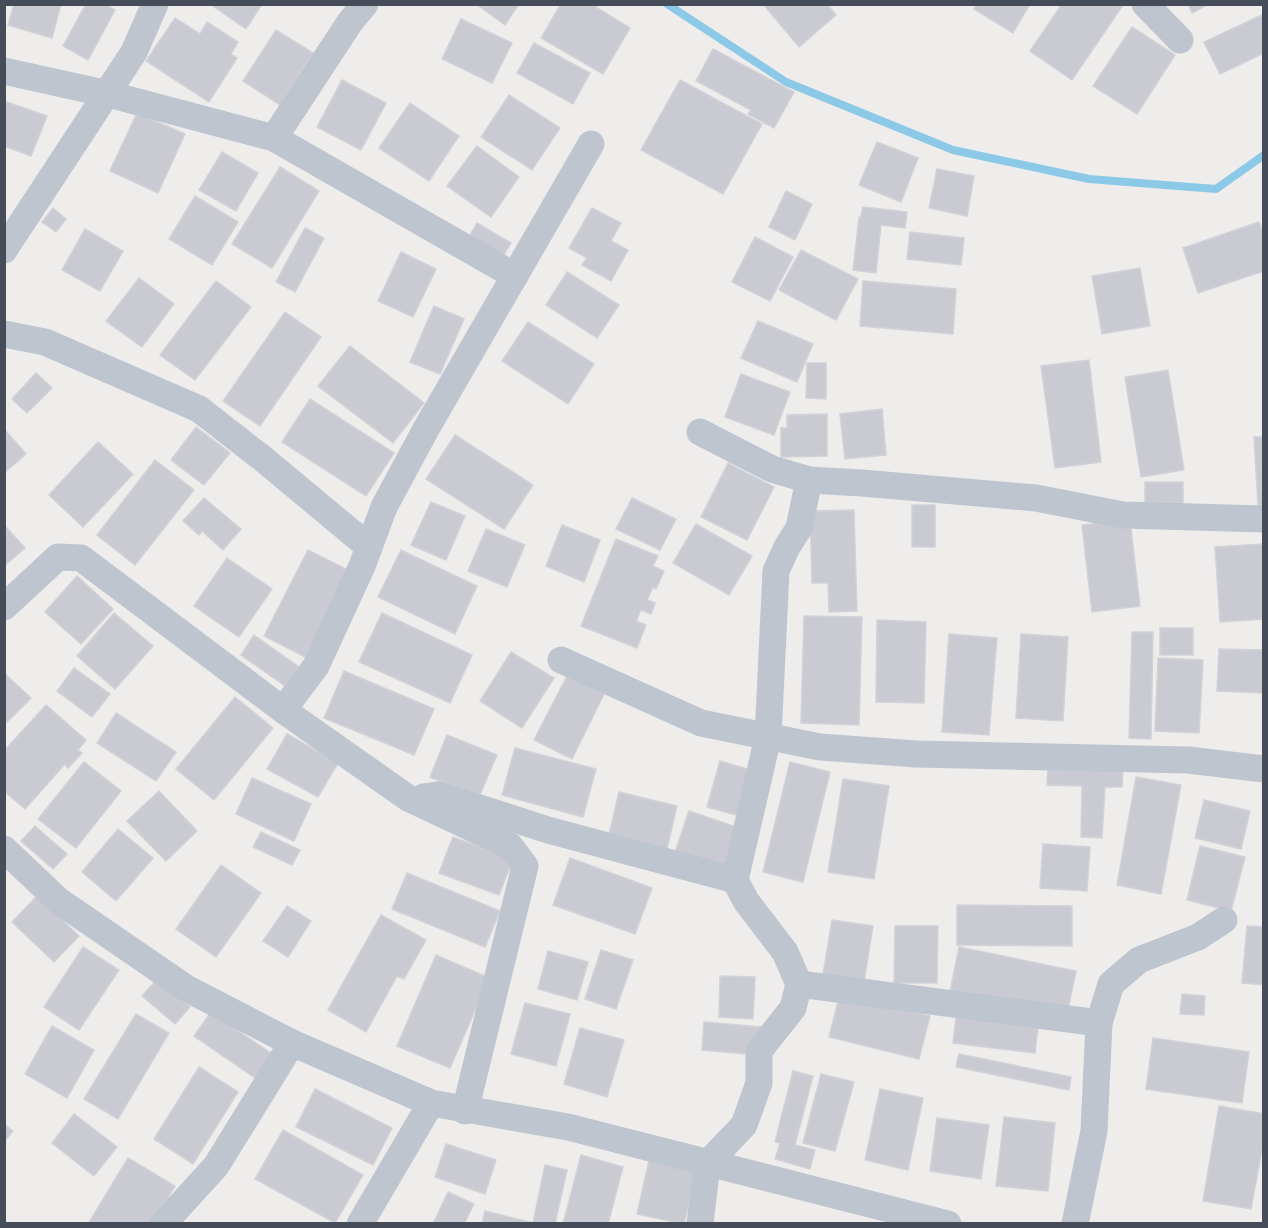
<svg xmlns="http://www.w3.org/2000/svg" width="1268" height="1228" font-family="Inter,sans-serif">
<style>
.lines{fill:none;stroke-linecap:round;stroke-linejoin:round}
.stream{stroke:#8bc9e7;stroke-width:8}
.building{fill:#cacbd2;stroke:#d1d2d8;stroke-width:1.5}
.minor{stroke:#bec5ce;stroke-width:27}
</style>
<rect width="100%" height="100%" fill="#efedec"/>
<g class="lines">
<path class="stream" d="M667 4 786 82 953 150 1089 179 1216 189 1264 155"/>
</g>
<g class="building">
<path d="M14 4H61L52 38 8 25Z"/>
<path d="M86 4H104L115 10 88 60 63 46Z"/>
<path d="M210 4H262L246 29Z"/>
<path d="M476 4H519L505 25Z"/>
<path d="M561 4H591L630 28 603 74 541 38Z"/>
<path d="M763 4H827L836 15 799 47Z"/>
<path d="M977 4H1030L1013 33 974 9Z"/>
<path d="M1062 4 1123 5 1072 80 1030 51Z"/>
<path d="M1188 4H1209L1192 13Z"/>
<path d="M1264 14V53L1220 74 1204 42Z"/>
<path d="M175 18 200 34 207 22 238 42 231 54 237 58 209 102 146 61Z"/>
<path d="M461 19 512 43 492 83 442 59Z"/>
<path d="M1132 27 1175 55 1137 114 1093 86Z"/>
<path d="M276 30 313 53 280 105 243 81Z"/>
<path d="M534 43 590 73 573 104 517 73Z"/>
<path d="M713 49 794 92 774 128 748 114 751 110 696 81Z"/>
<path d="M342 80 386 103 361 150 317 127Z"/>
<path d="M680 80 762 124 723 194 641 150Z"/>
<path d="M509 95 560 128 532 170 481 137Z"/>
<path d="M4 101 47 116 31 156 4 146Z"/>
<path d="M410 103 459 136 429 181 379 148Z"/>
<path d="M137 113 185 134 158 193 110 171Z"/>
<path d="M877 142 918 158 901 202 859 185Z"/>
<path d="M477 146 519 177 491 217 447 186Z"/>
<path d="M222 152 258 173 236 211 199 190Z"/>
<path d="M280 167 319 191 272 268 232 244Z"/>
<path d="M937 169 974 176 967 216 929 208Z"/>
<path d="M786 191 812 204 795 240 769 227Z"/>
<path d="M195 196 238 222 212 265 169 239Z"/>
<path d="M863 207 907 212 905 228 881 225 876 273 853 270 859 217H861Z"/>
<path d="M53 208 66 219 56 232 42 222Z"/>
<path d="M592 208 621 223 611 241 628 250 611 281 582 265 587 258 569 248Z"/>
<path d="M1259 222 1264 235V271L1198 293 1183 248Z"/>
<path d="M477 223 511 243 503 256 469 237Z"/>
<path d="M305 228 324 238 295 292 276 282Z"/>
<path d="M85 229 123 251 100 291 62 270Z"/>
<path d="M910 232 964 238 961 265 907 259Z"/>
<path d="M755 237 793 257 770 301 732 282Z"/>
<path d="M801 250 858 279 836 320 779 290Z"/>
<path d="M401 252 436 269 413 317 378 301Z"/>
<path d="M1140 268 1150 326 1102 334 1092 276Z"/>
<path d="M567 272 619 305 597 338 546 305Z"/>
<path d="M139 278 174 304 142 347 106 321Z"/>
<path d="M216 281 251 307 195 380 160 355Z"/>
<path d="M863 281 956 289 953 334 860 326Z"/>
<path d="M434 306 464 319 440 374 410 362Z"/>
<path d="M285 312 321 337 260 426 223 401Z"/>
<path d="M758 321 813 344 797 382 741 358Z"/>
<path d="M528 322 594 364 568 404 502 361Z"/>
<path d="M350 346 424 403 393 443 318 386Z"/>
<path d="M1089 360 1101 462 1055 468 1041 366Z"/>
<path d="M807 363H826V399L806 398Z"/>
<path d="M1168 370 1184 470 1141 477 1125 377Z"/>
<path d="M36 373 52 388 27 413 12 399Z"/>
<path d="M741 374 790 392 774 435 725 417Z"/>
<path d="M310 399 394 453 366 496 282 442Z"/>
<path d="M882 409 886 455 845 459 840 414Z"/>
<path d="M827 414V456L781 457V428H787V415Z"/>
<path d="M196 427 230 453 204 485 171 460Z"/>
<path d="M4 429 26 454 4 473Z"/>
<path d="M455 435 533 485 504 529 426 479Z"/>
<path d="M1254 437H1264V505L1258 506Z"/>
<path d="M98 442 133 474 83 527 49 495Z"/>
<path d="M155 460 194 490 135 565 97 535Z"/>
<path d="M728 463 774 487 747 540 701 517Z"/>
<rect x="1145" y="482" width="38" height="21"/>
<path d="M204 498 241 529 223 550 202 531 199 535 183 521Z"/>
<path d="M632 498 676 519 660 550 616 529Z"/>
<path d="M431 502 465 516 446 560 411 545Z"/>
<rect x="912" y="505" width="23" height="42"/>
<path d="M854 510 857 611 829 612 828 583H812L810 511Z"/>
<path d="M1130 520 1140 606 1092 612 1082 525Z"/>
<path d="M696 524 752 556 729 595 673 563Z"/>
<path d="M4 525 25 548 4 566Z"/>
<path d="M562 525 600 540 584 582 546 566Z"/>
<path d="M486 529 525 545 507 587 468 571Z"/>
<path d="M616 539 658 556 653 566 664 571 656 589 653 587 647 600 655 603 651 614 641 610 636 621 646 625 637 648 581 626Z"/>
<path d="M1263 544 1264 619 1220 622 1215 547Z"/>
<path d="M308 550 350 571 305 657 264 636Z"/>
<path d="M401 550 477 586 455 634 378 597Z"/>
<path d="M227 558 272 589 239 637 194 606Z"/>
<path d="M77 576 113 609 81 644 45 612Z"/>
<path d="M114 613 153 646 115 689 77 656Z"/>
<path d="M382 613 472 655 450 703 359 662Z"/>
<path d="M804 616 862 617 859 725 801 723Z"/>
<path d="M877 620 926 622 924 703 876 702Z"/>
<rect x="1160" y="628" width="33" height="27"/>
<path d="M1132 632H1153L1151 739 1129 738Z"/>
<path d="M949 634 997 638 989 735 942 732Z"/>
<path d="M1021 634 1068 637 1063 721 1016 718Z"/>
<path d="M254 635 299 667 285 686 241 655Z"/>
<path d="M1219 649 1264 650V693L1217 691Z"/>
<path d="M511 652 554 678 522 728 480 701Z"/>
<path d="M1158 658 1203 660 1199 733 1155 731Z"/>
<path d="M74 668 110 694 92 717 57 691Z"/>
<path d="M344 671 434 709 414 755 324 718Z"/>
<path d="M4 673 31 698 4 725Z"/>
<path d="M568 674 605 692 572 759 534 740Z"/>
<path d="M235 697 273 728 214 800 176 769Z"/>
<path d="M46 705 86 740 78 750 82 753 68 768 65 764 25 809 4 791V751Z"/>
<path d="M116 713 176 752 156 781 97 743Z"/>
<path d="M287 734 338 763 318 797 267 769Z"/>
<path d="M447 735 497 755 479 797 430 777Z"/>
<path d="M515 748 596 769 583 817 502 795Z"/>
<path d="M720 761 757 772 743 817 707 807Z"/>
<path d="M84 762 121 791 76 848 38 819Z"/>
<path d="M790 762 830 772 803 882 763 872Z"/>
<path d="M1048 766 1123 769 1122 787H1105L1102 838 1081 837 1082 786 1047 785Z"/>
<path d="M1136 777 1181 785 1161 894 1117 885Z"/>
<path d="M252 778 311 804 294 841 236 814Z"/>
<path d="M843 779 889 786 874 879 828 872Z"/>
<path d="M159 791 197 831 166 861 127 821Z"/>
<path d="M619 792 677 806 666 853 608 839Z"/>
<path d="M1204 800 1250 811 1241 849 1195 838Z"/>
<path d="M689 811 739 828 725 872 674 855Z"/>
<path d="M35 826 67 854 53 869 21 841Z"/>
<path d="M118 829 153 858 116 901 82 872Z"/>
<path d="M261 832 300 850 292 865 253 847Z"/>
<path d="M453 837 513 859 499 895 439 873Z"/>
<path d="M1043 844 1090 847 1087 891 1040 888Z"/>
<path d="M1200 846 1245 857 1231 911 1187 900Z"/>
<path d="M570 858 652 888 635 934 553 905Z"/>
<path d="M221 865 261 893 216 957 176 929Z"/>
<path d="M407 873 500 911 485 947 392 909Z"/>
<path d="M37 896 79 936 54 962 12 922Z"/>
<path d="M957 905 1072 906V946L957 945Z"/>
<path d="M287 906 311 921 288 957 263 941Z"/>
<path d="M381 915 426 940 404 979 397 976 366 1032 328 1010Z"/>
<path d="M832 920 873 926 864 982 823 975Z"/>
<path d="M895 926H938L937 983H894Z"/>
<path d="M1247 926 1264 927V985L1242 983Z"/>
<path d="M83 947 119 970 79 1030 44 1007Z"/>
<path d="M959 947 1076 971 1067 1015 950 992Z"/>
<path d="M601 950 633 960 616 1009 585 999Z"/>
<path d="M548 951 588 962 577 1000 538 989Z"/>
<path d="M436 955 489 978 450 1068 397 1046Z"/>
<path d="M720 976 755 977 753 1019 719 1017Z"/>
<path d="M157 979 190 1007 175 1024 142 996Z"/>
<path d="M840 994 930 1016 919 1059 829 1037Z"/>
<path d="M1182 994 1205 996 1204 1015 1180 1014Z"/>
<path d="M525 1003 570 1014 556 1066 511 1054Z"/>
<path d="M211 1012 272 1054 255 1078 194 1036Z"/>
<path d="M136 1014 169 1033 118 1119 84 1099Z"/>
<path d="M956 1017 1038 1027 1035 1053 953 1043Z"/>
<path d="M704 1022 761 1027 758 1055 702 1050Z"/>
<path d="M52 1026 94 1050 67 1098 25 1074Z"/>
<path d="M580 1028 624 1040 607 1097 564 1084Z"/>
<path d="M1153 1038 1249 1052 1242 1103 1146 1089Z"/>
<path d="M959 1054 1071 1077 1069 1090 956 1067Z"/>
<path d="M199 1067 238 1092 193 1164 154 1139Z"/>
<path d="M793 1071 813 1076 795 1145 815 1150 810 1169 775 1159 780 1143 775 1142Z"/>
<path d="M821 1074 854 1082 835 1151 803 1143Z"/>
<path d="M315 1089 392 1128 373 1165 296 1127Z"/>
<path d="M880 1089 923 1098 908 1170 865 1160Z"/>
<path d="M1219 1106 1264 1114V1139L1251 1209 1203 1201Z"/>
<path d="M74 1114 117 1147 94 1176 52 1143Z"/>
<path d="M1004 1117 1055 1123 1048 1191 996 1186Z"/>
<path d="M937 1118 989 1125 981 1179 930 1171Z"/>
<path d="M4 1124 13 1131 4 1142Z"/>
<path d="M283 1130 363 1175 335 1223 255 1179Z"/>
<path d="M446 1144 496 1160 485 1194 435 1177Z"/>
<path d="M581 1155 623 1167 608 1224H563Z"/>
<path d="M650 1156 697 1166 684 1224 637 1214Z"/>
<path d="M128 1158 175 1186 152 1224H88Z"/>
<path d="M545 1165 567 1170 555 1224H482L485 1211 533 1223Z"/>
<path d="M448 1192 474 1204 464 1224H433Z"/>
</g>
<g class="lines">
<g class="minor">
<path d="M1145 4 1180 40"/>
<path d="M4 71 108 94 274 138 515 276"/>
<path d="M274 138 350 22 365 4"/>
<path d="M4 250 134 52 155 4"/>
<path d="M4 334 45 342 199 409 262 458 369 547"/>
<path d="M700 432 772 469 809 480 862 483 1036 498 1123 515 1264 519"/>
<path d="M4 607 58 557 81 558 283 710 408 798 510 846 525 866 465 1111"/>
<path d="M561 660 701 723 820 747 916 754 1188 760 1264 769"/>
<path d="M283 710 316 666 362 566 384 507 426 429 591 144"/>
<path d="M424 797 439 795 548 830 735 880"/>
<path d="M4 849 59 901 186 988 292 1043 431 1103 568 1127 948 1224"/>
<path d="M799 984 1099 1023"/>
<path d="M163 1224 216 1166 292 1043"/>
<path d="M360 1224 431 1103"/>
<path d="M700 1224 707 1164 744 1125 759 1083V1051L793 1008 799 984 785 952 746 901 735 880 768 737 776 571 787 547 799 528 809 480"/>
<path d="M1075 1224 1094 1131 1099 1023 1111 984 1139 960 1198 937 1224 920"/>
</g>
</g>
<rect width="1268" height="1228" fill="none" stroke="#464d59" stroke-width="12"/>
</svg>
